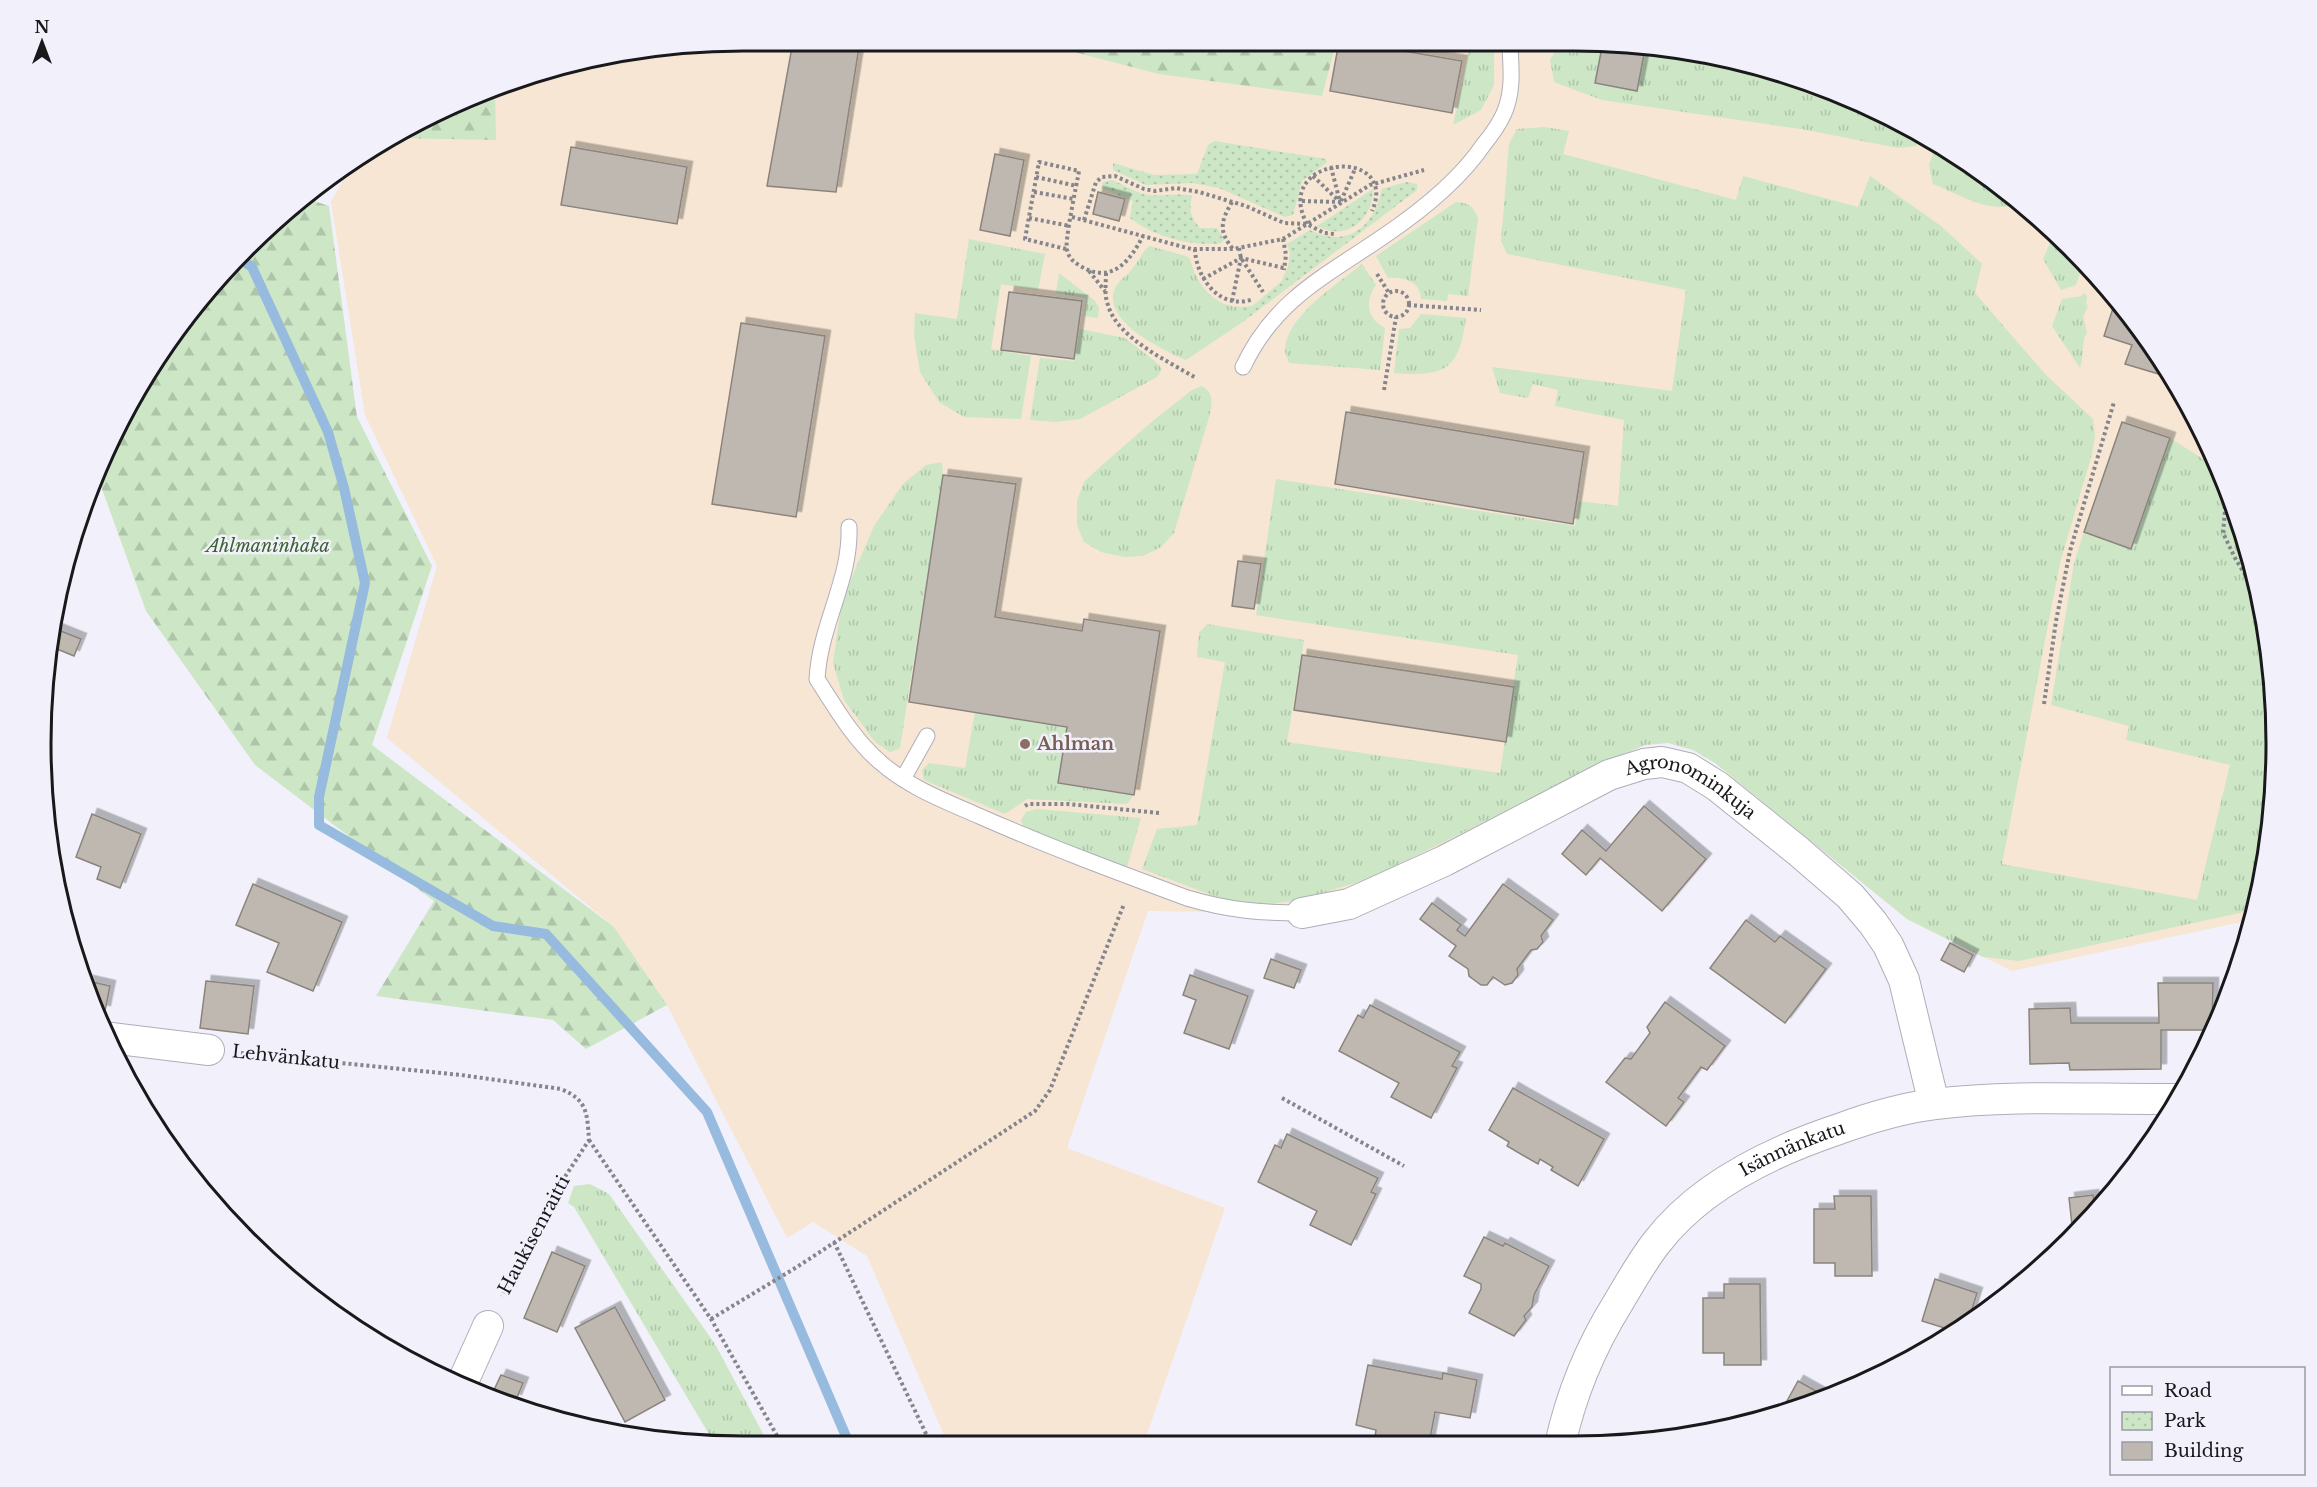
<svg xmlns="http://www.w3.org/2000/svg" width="2317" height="1487" font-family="'Libre Baskerville',serif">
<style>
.education{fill:#f6e6d3}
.grass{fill:url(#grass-tufts)}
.forest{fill:url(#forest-firs)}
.park{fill:url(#park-dots)}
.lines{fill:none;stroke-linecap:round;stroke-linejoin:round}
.stream{stroke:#96bbde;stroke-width:10}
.building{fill:#bfb8b0;stroke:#8b847d;stroke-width:1.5;filter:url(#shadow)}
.lane-casing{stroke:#afaeb8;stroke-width:17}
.street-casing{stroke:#afaeb8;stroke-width:32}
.path{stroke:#85858b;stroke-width:4;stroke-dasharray:3 3;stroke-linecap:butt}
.lane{stroke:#fff;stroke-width:15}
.street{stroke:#fff;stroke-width:30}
.education-dot{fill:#8d6e63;stroke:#f2f1fb;stroke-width:2}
.labels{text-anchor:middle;stroke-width:5;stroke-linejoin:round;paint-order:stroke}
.park-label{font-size:18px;font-style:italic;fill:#38632f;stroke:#f2f1fb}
.education-label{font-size:18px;font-weight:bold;fill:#785e54;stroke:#f2f1fb;text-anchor:start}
.street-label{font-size:18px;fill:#19191c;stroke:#f2f1fb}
.rim{fill:none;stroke:#19191c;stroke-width:3}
</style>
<defs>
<pattern id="grass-tufts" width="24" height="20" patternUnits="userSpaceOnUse" patternTransform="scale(1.5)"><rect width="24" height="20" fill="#cce6c6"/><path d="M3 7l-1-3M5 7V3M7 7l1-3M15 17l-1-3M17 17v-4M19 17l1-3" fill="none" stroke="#afc5aa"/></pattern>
<pattern id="forest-firs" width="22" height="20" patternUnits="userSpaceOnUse" patternTransform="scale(1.5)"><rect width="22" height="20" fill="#cce6c6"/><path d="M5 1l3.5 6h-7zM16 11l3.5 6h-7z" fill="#afc5aa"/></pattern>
<pattern id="park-dots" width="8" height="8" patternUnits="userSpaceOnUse" patternTransform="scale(1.5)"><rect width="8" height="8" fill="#cce6c6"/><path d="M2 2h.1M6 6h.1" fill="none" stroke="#afc5aa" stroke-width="1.8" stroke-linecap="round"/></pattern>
<filter id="shadow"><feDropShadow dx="5.5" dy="-5.5" stdDeviation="0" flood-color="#0004"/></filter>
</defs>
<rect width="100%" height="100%" fill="#f2f1fb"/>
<path class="education" d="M651 47H1666L1799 78 1884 113 2037 215 2131 315 2204 432 2252 561 2275 697 2271 835 2251 920 2012 971 1907 919 1715 763 1693 750 1668 743 1645 745 1605 762 1332 914 1148 911 1067 1148 1225 1208 1144 1443 947 1442 867 1256 813 1222 787 1238 667 1005 614 927 387 738 437 566 365 415 331 202 355 158 518 78Z"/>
<g class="grass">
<path d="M1436 47H1494V85L1481 110 1453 125 1469 52Z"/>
<path d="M1559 47H1666L1799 78 1884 113 1921 137 1916 146 1898 148 1807 130 1602 100 1554 82 1550 59Z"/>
<path d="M1544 127 1569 131 1563 154 1736 200 1743 176 1858 207 1870 176 1941 226 1982 264 1975 293 2046 375 2093 419 2095 435 2092 454 2060 563 2002 864 2197 900 2230 765 2126 740 2129 726 2051 705 2074 563 2084 532 2131 548 2170 438 2217 468 2252 561 2275 697 2271 835 2253 910 2019 961 1983 957 1907 919 1715 763 1693 750 1668 743 1645 745 1605 762 1371 878 1303 899 1258 906 1217 897 1142 869 1157 829 1197 825 1225 662 1197 657 1199 633 1207 624 1304 640 1287 742 1500 773 1518 655 1256 615 1276 479 1575 526 1579 501 1618 506 1624 420 1555 406 1558 390 1533 384 1528 398 1500 393 1492 367 1672 391 1686 290 1507 254 1501 241 1509 144 1517 129Z"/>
<path d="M1935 147 2019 203C1992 216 1959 194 1933 184L1929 165Z"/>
<path d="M1456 202C1469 203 1474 206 1478 219L1468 296 1448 294 1447 301 1421 299C1421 281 1403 277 1388 278L1376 256Z"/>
<path d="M969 239 1045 254 1038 290 1001 284 991 349 1031 356 1021 419 964 417 939 402 920 372 914 336 915 313 957 319Z"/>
<path d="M2051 241 2067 247 2083 264 2076 285 2061 290 2043 259Z"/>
<path d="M1149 246 1186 256 1190 259C1196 283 1212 305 1238 307L1244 321 1186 360C1163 350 1110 325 1113 295 1115 282 1126 277 1132 269 1139 261 1141 253 1149 246Z"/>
<path d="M1362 264 1376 285C1365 301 1366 318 1385 328L1380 370 1289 363C1288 359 1285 354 1285 350 1286 316 1338 284 1362 264Z"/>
<path d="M1059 273 1095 301 1099 307 1098 318 1084 316 1086 298 1056 293Z"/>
<path d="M2084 293 2087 296 2086 304 2088 306 2083 317 2087 332C2080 345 2085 354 2080 368L2052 326 2062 299 2082 296Z"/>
<path d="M1421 314 1466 318C1459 370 1445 377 1394 373L1399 329 1410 328Z"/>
<path d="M1080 329 1125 338 1156 362 1162 369 1157 377 1080 419 1056 422 1030 420 1040 358 1074 361Z"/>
<path d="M1202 386C1214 393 1212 402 1210 414L1174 533 1161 547 1143 556 1124 557 1101 552 1084 542 1077 525V501L1084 482 1101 466 1154 420 1192 390Z"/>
<path d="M942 462 943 475 900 748 890 752 875 742 844 700 833 663 842 600 874 526 903 484 926 465Z"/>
<path d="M975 712 1067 727 1058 783 1134 795 1127 804 1027 799 1005 814 924 780 922 770 929 763 965 768Z"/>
<path d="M1037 809 1141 818 1127 867 1024 829 1021 820 1026 812Z"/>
<path d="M590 1184 609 1194 715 1344 767 1441H713L574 1207 568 1203 574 1186Z"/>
</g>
<g class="forest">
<path d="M1055 47H1335L1322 96 1159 74Z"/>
<path d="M495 89 496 140 396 138Z"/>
<path d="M305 198 329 206 357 417 432 566 372 745 614 927 667 1005 586 1049 553 1020 376 996 434 901 255 765 146 611 97 475 135 392 186 315 247 246Z"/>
</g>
<g class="park">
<path d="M1214 141 1326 159 1327 162 1302 181 1293 215 1285 217 1219 188 1192 183 1146 185 1113 170V163L1154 175 1197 174 1208 145Z"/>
<path d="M1112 180C1122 184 1133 191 1143 194 1159 198 1176 192 1192 196 1189 210 1190 217 1200 228H1217L1224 239 1222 243C1192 247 1154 237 1130 218L1133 201 1101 188 1103 182Z"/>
<path d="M1406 182 1417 184V190L1244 321 1238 307 1252 306 1281 282 1288 267 1290 253 1287 244 1310 230C1347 249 1374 227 1382 189Z"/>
<path d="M1373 189C1373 220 1346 242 1317 226Z"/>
</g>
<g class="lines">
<path class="stream" d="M237 257 252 267 328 432 344 488 365 583 319 797V825L493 926 546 934 707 1112 848 1441"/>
</g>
<g class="building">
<path d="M792 47H859L836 192 767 186Z"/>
<path d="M1338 47H1381L1462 61 1452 113 1330 91Z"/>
<path d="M1602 47H1632L1645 49 1637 91 1595 83Z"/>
<path d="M571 147 687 167 677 224 561 205Z"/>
<path d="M995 154 1024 160 1010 236 980 230Z"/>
<path d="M1098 192 1125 199 1119 221 1093 214Z"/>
<path d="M1009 292 1082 301 1074 359 1001 350Z"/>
<path d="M2116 299 2131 315 2164 368 2162 375 2125 364 2132 345 2104 336Z"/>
<path d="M741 323 825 336 796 517 712 504Z"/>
<path d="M1346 412 1584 452 1573 524 1335 484Z"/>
<path d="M2122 422 2170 438 2131 549 2084 532Z"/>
<path d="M943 475 1016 484 995 617 1082 631 1084 619 1160 631 1134 795 1058 783 1067 727 909 702Z"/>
<path d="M1238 561 1261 564 1254 609 1232 606Z"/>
<path d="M56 629 81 639 74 656 52 647Z"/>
<path d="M1302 655 1514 687 1506 742 1294 710Z"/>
<path d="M1644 806 1706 859 1662 911 1600 858 1586 875 1562 854 1582 830 1606 851Z"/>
<path d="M92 814 141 834 120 888 97 879 101 867 76 857Z"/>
<path d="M253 884 342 922 313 991 267 972 279 943 236 925Z"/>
<path d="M1503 884 1553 920 1541 936 1543 942 1537 949 1531 950 1517 969 1518 975 1512 983 1505 985 1493 977 1487 985H1481L1469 976 1468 969 1449 956 1456 946 1420 919 1432 903 1461 925 1457 930 1465 936Z"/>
<path d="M1746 920 1775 942 1780 936 1826 969 1785 1023 1710 968Z"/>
<path d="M1950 943 1973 955 1964 972 1941 960Z"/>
<path d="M1271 959 1301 970 1294 988 1264 978Z"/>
<path d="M2231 965H2240L2231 987Z"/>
<path d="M1190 975 1248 996 1229 1049 1184 1033 1196 1000 1183 995Z"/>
<path d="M88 981 110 986 105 1011 99 1010Z"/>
<path d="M206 981 254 986 248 1034 200 1028Z"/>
<path d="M2158 983H2213L2212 1030H2161V1069L2070 1070 2069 1063 2030 1064 2029 1009 2070 1008 2071 1023H2159Z"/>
<path d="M1665 1002 1725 1046 1707 1070 1701 1067 1678 1098 1684 1102 1666 1126 1606 1082 1625 1058 1631 1059 1650 1033 1647 1027Z"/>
<path d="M1370 1005 1460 1052 1452 1066 1457 1068 1431 1118 1391 1097 1399 1083 1339 1051 1358 1015 1363 1018Z"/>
<path d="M1513 1088 1604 1139 1578 1186 1551 1170 1553 1167 1540 1159 1538 1164 1507 1146 1509 1142 1489 1130Z"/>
<path d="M1287 1134 1378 1178 1371 1192 1376 1194 1351 1245 1310 1225 1317 1211 1258 1182 1275 1145 1281 1148Z"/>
<path d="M2093 1195 2095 1208 2102 1207 2073 1234 2069 1198Z"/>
<path d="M1834 1196H1871L1872 1276H1835V1263H1814V1209H1835Z"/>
<path d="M1484 1237 1503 1246 1505 1243 1549 1266 1534 1295 1532 1307 1524 1316 1526 1320 1514 1336 1469 1313 1481 1289V1284L1464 1276Z"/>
<path d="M552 1252 585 1266 557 1332 524 1318Z"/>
<path d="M1935 1279 1977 1293 1968 1322 1954 1331 1922 1321Z"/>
<path d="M1724 1284H1760L1761 1365H1724V1353H1703V1298H1724Z"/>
<path d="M615 1307 665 1400 625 1422 575 1328Z"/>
<path d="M1368 1365 1442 1379 1443 1373 1477 1380 1470 1418 1435 1412 1429 1444H1374L1376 1430 1356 1425Z"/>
<path d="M501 1375 523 1383 516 1400 494 1390Z"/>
<path d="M1798 1381 1825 1396 1787 1411 1783 1408Z"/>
</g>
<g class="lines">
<g class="lane-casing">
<g id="lane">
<path d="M1243 367C1275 299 1326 276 1384 236 1421 211 1459 181 1484 144 1493 133 1503 119 1507 105 1513 86 1511 67 1510 47"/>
<path d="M849 527C851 580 820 624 817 679 835 707 854 740 880 762 908 787 945 801 979 816 1047 846 1117 872 1187 898 1228 910 1259 913 1302 913"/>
<path d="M903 779 927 736"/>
</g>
</g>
<g class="street-casing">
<g id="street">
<path id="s1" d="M1302 913 1349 904 1444 861 1609 775 1644 764 1662 762 1688 768 1717 786 1798 851 1850 896 1873 923 1888 945 1904 980 1934 1104"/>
<path d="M111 1038 209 1050"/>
<path d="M461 1386 488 1326"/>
<path id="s2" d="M1560 1445C1571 1394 1590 1348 1618 1303 1630 1283 1642 1261 1657 1242 1700 1186 1773 1151 1839 1129 1869 1118 1902 1108 1935 1104 2013 1094 2100 1100 2179 1099"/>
</g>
</g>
<g class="path">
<path d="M1331 167 1340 202"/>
<path d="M1313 176 1340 202"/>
<path d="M1036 177 1077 186"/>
<path d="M1034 192 1074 199"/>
<path d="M1302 201 1340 202"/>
<path d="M1341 201 1355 169"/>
<path d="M1232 202C1221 221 1218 231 1233 249"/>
<path d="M1072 217 1191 249H1233L1283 239 1370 185 1424 170"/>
<path d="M1029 218 1070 226"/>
<path d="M1084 220 1096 182 1102 177 1115 176 1144 189 1155 191 1176 188 1199 192 1246 206 1284 223 1307 224 1324 233 1335 234"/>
<path d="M1307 224C1270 155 1401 145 1372 211"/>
<path d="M1283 239 1286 255 1284 270"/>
<path d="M1239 248 1241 258 1263 292"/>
<path d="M1066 249 1025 239 1039 162 1079 171C1077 183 1064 243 1067 250 1069 259 1075 263 1082 267 1112 284 1130 261 1143 236"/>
<path d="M1195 249C1196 279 1221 311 1253 299"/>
<path d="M1089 271 1105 291"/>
<path d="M1106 273C1106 284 1104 295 1108 305 1117 338 1168 361 1196 378"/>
<path d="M1377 274 1389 293"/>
<path d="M1203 279 1241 258 1284 268"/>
<circle cx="1396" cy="304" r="13"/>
<path d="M1232 301 1241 258"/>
<path d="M1408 305 1481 310"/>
<path d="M1384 390 1396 317"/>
<path d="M2190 420 2206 448 2211 452"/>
<path d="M2222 482 2225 511 2223 533 2235 558 2252 586 2257 591"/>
<path d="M2044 704 2056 621 2070 551 2114 402"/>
<path d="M1025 806 1028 804H1068L1159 813"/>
<path d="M241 1053 461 1075 561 1089C588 1100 587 1114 589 1140L544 1209 502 1296"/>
<path d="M1282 1098 1404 1166"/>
<path d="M589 1140 711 1319 780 1441"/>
<path d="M834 1242 930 1442"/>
<path d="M711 1319 797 1267 1035 1111 1050 1090 1124 904"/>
<path d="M394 1353 420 1364"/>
</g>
<use href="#lane" class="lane"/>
<use href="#street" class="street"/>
</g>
<circle class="education-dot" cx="1025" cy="744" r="6"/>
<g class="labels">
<g class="park-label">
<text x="268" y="552">Ahlmaninhaka</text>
</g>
<g class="education-label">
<text x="1037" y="750">Ahlman</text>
</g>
<g class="street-label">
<text dy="6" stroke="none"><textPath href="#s1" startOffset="428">Agronominkuja</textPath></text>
<text transform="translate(286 1057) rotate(6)" y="6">Lehvänkatu</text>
<text dy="6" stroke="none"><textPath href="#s2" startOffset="393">Isännänkatu</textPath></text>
<text transform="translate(534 1235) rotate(-62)" y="6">Haukisenraitti</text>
</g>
</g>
<path d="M0 0H2317V1487H0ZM743 51H1574A692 692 0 0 1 2266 743V744A692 692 0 0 1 1574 1436H743A692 692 0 0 1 51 744V743A692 692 0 0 1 743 51Z" fill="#f2f1fb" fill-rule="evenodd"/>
<path class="rim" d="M743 51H1574A692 692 0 0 1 2266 743V744A692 692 0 0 1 1574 1436H743A692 692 0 0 1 51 744V743A692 692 0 0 1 743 51Z"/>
<rect x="2110" y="1367" width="195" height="108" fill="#f2f1fb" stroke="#9b9ba2" stroke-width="1.5"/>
<rect x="2122" y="1386" width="30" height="9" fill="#ffffff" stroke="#9b9ba2" stroke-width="1.5"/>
<text x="2164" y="1397" font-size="18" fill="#19191c">Road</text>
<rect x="2122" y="1412" width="30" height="18" fill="url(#park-dots)" stroke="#9b9ba2" stroke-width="1.5"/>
<text x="2164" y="1427" font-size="18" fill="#19191c">Park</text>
<rect x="2122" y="1442" width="30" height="18" fill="#bfb8b0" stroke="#9b9ba2" stroke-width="1.5"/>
<text x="2164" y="1457" font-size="18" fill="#19191c">Building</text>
<g transform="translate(42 42)" stroke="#f2f1fb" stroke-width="4.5" paint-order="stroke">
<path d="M0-4.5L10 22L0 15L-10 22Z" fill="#19191c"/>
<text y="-9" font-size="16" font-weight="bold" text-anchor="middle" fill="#19191c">N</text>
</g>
</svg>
